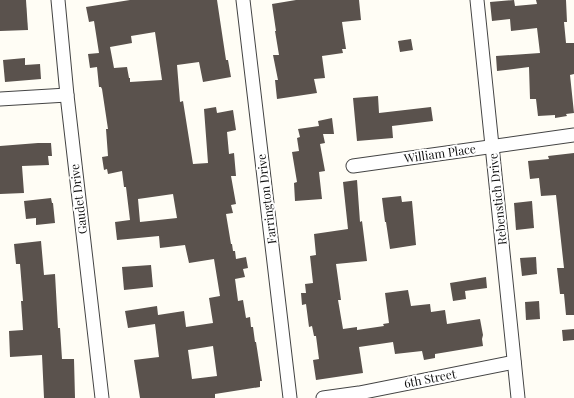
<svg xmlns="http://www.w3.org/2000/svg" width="574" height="398" font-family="'Playfair Display',serif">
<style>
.building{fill:#5a524d;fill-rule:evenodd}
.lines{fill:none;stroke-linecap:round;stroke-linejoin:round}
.minor-casing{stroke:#444;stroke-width:15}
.minor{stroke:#fff;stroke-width:13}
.labels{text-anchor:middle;stroke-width:4;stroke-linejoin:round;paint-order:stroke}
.street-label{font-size:12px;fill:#111;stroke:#fff}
</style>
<rect width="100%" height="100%" fill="#fffdf5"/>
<g class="building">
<path d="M0 0H26L28 30 0 31Z"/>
<path d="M130 0H217L226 60H228L231 77 203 82 199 62 177 65 180 102 183 101 193 164 208 163 204 109 216 107 217 113 233 110 236 130 227 132 229 154 234 153 236 176H231L236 204 231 205 233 213 226 214 231 244H232L233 251H235L236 259 246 257 248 268 243 269 245 277 235 279 238 301 243 300 246 318 250 317 251 327H253L255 342H256L262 381H260V387L215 394V398H140L134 360 159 357 155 324 128 328 125 311 157 306 158 315 184 311 186 327 213 323 209 298 220 296 214 259 189 263 185 245 160 248 159 236 117 240 115 222 130 220 126 187H124L122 171 108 174 107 169 104 170 102 157 108 156 106 129H108L102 89 101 87H99L97 67 90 68 88 54 99 53 94 21 89 22 86 7ZM155 32 162 80 130 82V78H129L127 67 114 68 110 47 132 43 131 36ZM173 194 177 218 140 222 138 199ZM213 346 217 376 192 379 188 350Z"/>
<path d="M296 0H359L361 20 342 22 346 49H342L343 53 322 56 325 78 314 79 317 93 277 99 275 80H278L273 55H279L275 31H276L272 4Z"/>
<path d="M514 0 515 6 537 4 536 0H566L567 22H564L566 43H574V74L570 75 574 113 566 114 567 116 555 118V115L538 116 536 99H530L529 67 497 71 496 56 540 53 537 28 511 31 510 19 492 21 490 2Z"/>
<path d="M411 39 413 50 400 52 398 41Z"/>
<path d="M25 58V65L40 64 41 79 5 82 3 60Z"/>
<path d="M378 96 379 113 431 107 433 121 392 126 393 138 357 141 353 98Z"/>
<path d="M332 118 334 134H323L325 143 320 144 325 171 319 172 322 199 295 201 294 183 297 182 292 152 299 151 297 138 300 137 298 129 319 126 318 121Z"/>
<path d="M38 143H51L52 156H48L49 165 22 166 24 193 0 194V146Z"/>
<path d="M574 153V315H566L564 294H560L557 268H564L556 195 541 196 539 178 530 179 528 161 549 159 548 156Z"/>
<path d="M357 180 360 222 362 221 367 261 336 264 341 300H338L343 329 357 327V330L384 326 383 324 389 323 385 293 408 290 411 306 430 304 431 312 445 310 447 324 480 319 483 335 482 339 483 346 435 354V358L424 360 422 351 395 354 393 342 359 347 363 373 316 380 313 360 319 359 316 336H314L312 326 309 327 306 304 302 305 301 293H306L305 284 313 283 310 256 316 255 314 234 348 229 343 182Z"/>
<path d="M401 196 402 202 412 201 416 245 390 249 386 222H385L382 198Z"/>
<path d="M51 198 52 203H53L55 223 36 225V218L26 219 24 201Z"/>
<path d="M532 201 534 228 516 230 514 203Z"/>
<path d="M41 241 44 275 55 274 58 328H60L62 359H74L75 398H44L42 355 10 357 9 331 23 330 21 301H23L20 264H16L14 244Z"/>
<path d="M536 257 537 274 522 276 520 258Z"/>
<path d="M151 265 153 287 124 290 122 267Z"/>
<path d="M486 277 487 288 465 291 466 299 453 301 450 283Z"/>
<path d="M539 301 540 319 526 320 525 302Z"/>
<path d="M574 329V340L563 341 562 330Z"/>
</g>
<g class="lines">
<g class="minor-casing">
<g id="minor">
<path d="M58 0 67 95 102 398"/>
<path d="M243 0 290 398"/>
<path d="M477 0 518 398"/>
<path d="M0 99 67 95"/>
<path d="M353 166 574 135"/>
<path d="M323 398 359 393 514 362"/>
</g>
</g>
<use href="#minor" class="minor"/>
</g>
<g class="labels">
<g class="street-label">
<text transform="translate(440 154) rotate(-8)" y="4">William Place</text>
<text transform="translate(79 199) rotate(-97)" y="4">Gaudet Drive</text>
<text transform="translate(267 199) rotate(-97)" y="4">Farrington Drive</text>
<text transform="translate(498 199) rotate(-96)" y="4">Rebenstich Drive</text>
<text transform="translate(430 379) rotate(-11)" y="4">6th Street</text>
</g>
</g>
</svg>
